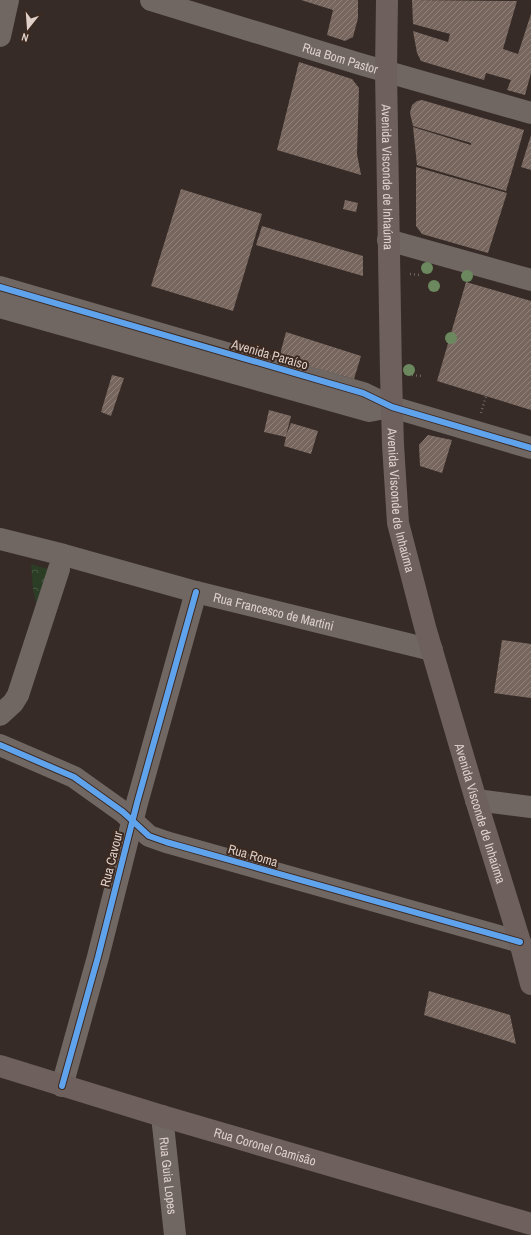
<svg xmlns="http://www.w3.org/2000/svg" width="531" height="1235" font-family="'Archivo Narrow',sans-serif">
<style>
.forest{fill:url(#forest-crowns)}
.building{fill:url(#building-hatch)}
.lines{fill:none;stroke-linecap:round;stroke-linejoin:round}
.path{stroke:#6f6763;stroke-width:2.5;stroke-dasharray:1 3;stroke-linecap:butt}
.minor{stroke:#706763;stroke-width:22}
.major{stroke:#6d605d;stroke-width:22}
.cycleway-casing{stroke:#3c2920;stroke-width:8}
.cycleway{stroke:#60a3ed;stroke-width:6}
.tree{fill:#6b885e}
.labels{text-anchor:middle;stroke-width:4;stroke-linejoin:round;paint-order:stroke}
.street-label{font-size:13px;fill:#ded1cb;stroke:#3c2920}
</style>
<defs>
<pattern id="forest-crowns" width="20" height="18" patternUnits="userSpaceOnUse"><rect width="20" height="18" fill="#2b3d25"/><path d="M2 6a3 3 0 1 1 6 0M12 15a3 3 0 1 1 6 0" fill="none" stroke="#495843"/></pattern>
<pattern id="building-hatch" width="6" height="6" patternUnits="userSpaceOnUse"><rect width="6" height="6" fill="#77665e"/><path d="M-1 1l2-2M0 6l6-6M5 7l2-2" fill="none" stroke="#90827b"/></pattern>
</defs>
<rect width="100%" height="100%" fill="#362b26"/>
<path class="forest" d="M31 564 54 571 38 611 33 589Z"/>
<g class="building">
<path d="M301 0H358V18L353 37 345 41 327 35 333 10Z"/>
<path d="M412 0 517 1 503 49 518 54 531 14V73L525 95 507 90 511 80 486 73 484 80 421 61 417 53 413 31 448 42 450 34 413 24Z"/>
<path d="M299 62 352 79 359 88 357 154 361 175 277 150Z"/>
<path d="M422 100 524 130 506 191 417 165 413 127 471 145V143L413 126 410 113 412 105 417 101Z"/>
<path d="M531 135V170L521 167Z"/>
<path d="M416 167 507 193 488 253 422 234 416 226Z"/>
<path d="M181 189 262 214 233 311 151 286Z"/>
<path d="M345 200 358 203 356 212 343 209Z"/>
<path d="M262 226 363 256V276L256 245Z"/>
<path d="M466 282 531 301V410L437 381Z"/>
<path d="M286 332 361 356 354 379 279 358Z"/>
<path d="M112 375 124 378 111 416 101 412Z"/>
<path d="M269 410 291 416 286 436 291 423 318 431 311 454 284 446 286 437 264 432Z"/>
<path d="M428 435 452 440 442 473 420 466 419 445Z"/>
<path d="M502 640 531 644V698L494 693Z"/>
<path d="M429 991 510 1015 516 1044 424 1015Z"/>
</g>
<g class="lines">
<g class="path">
<path d="M410 274 420 275"/>
<path d="M412 375 422 376"/>
<path d="M481 413 486 396"/>
</g>
<g class="minor">
<path id="s1" d="M151 0 360 64 531 113"/>
<path d="M0 36 8 0"/>
<path d="M388 240 531 280"/>
<path d="M0 287 363 393 392 407 531 448"/>
<path d="M0 307 369 411 391 407"/>
<path id="s2" d="M0 539 64 555 196 592 432 650"/>
<path d="M0 715 13 703 18 695 59 569"/>
<path d="M0 745 74 777 123 812 149 836 166 842 520 942"/>
<path d="M476 800 531 807"/>
<path d="M62 1086 98 957 137 803 196 592"/>
<path id="s3" d="M162 1116 175 1235"/>
</g>
<g class="major">
<path id="s4" d="M387 0 386 71 391 374 393 445 398 523 425 627 476 800 520 942 531 984"/>
<path id="s5" d="M0 1066 162 1116 531 1224"/>
</g>
<g class="cycleway-casing">
<g id="cycleway">
<path d="M0 287 363 393 392 407 531 448"/>
<path d="M0 745 74 777 123 812 149 836 166 842 520 942"/>
<path d="M62 1086 98 957 137 803 196 592"/>
</g>
</g>
<use href="#cycleway" class="cycleway"/>
</g>
<g class="tree">
<circle cx="427" cy="268" r="6"/>
<circle cx="467" cy="276" r="6"/>
<circle cx="434" cy="286" r="6"/>
<circle cx="451" cy="338" r="6"/>
<circle cx="409" cy="370" r="6"/>
</g>
<g class="labels">
<g class="street-label">
<text dy="5" stroke="none"><textPath href="#s1" startOffset="198">Rua Bom Pastor</textPath></text>
<text dy="5" stroke="none"><textPath href="#s4" startOffset="177">Avenida Visconde de Inhaúma</textPath></text>
<text transform="translate(270 354) rotate(16)" y="5">Avenida Paraíso</text>
<text dy="5" stroke="none"><textPath href="#s4" startOffset="501">Avenida Visconde de Inhaúma</textPath></text>
<text dy="5" stroke="none"><textPath href="#s2" startOffset="283">Rua Francesco de Martini</textPath></text>
<text dy="5" stroke="none"><textPath href="#s4" startOffset="825">Avenida Visconde de Inhaúma</textPath></text>
<text transform="translate(253 855) rotate(16)" y="5">Rua Roma</text>
<text transform="translate(111 859) rotate(-76)" y="5">Rua Cavour</text>
<text dy="5" stroke="none"><textPath href="#s5" startOffset="277">Rua Coronel Camisão</textPath></text>
<text dy="5" stroke="none"><textPath href="#s3" startOffset="60">Rua Guia Lopes</textPath></text>
</g>
</g>
<g transform="translate(28 28) rotate(197)" stroke="#3c2920" stroke-width="3" paint-order="stroke">
<path d="M0-3L7 15L0 10L-7 15Z" fill="#ded1cb"/>
<text y="-6" font-size="11" font-weight="bold" text-anchor="middle" fill="#ded1cb">N</text>
</g>
</svg>
